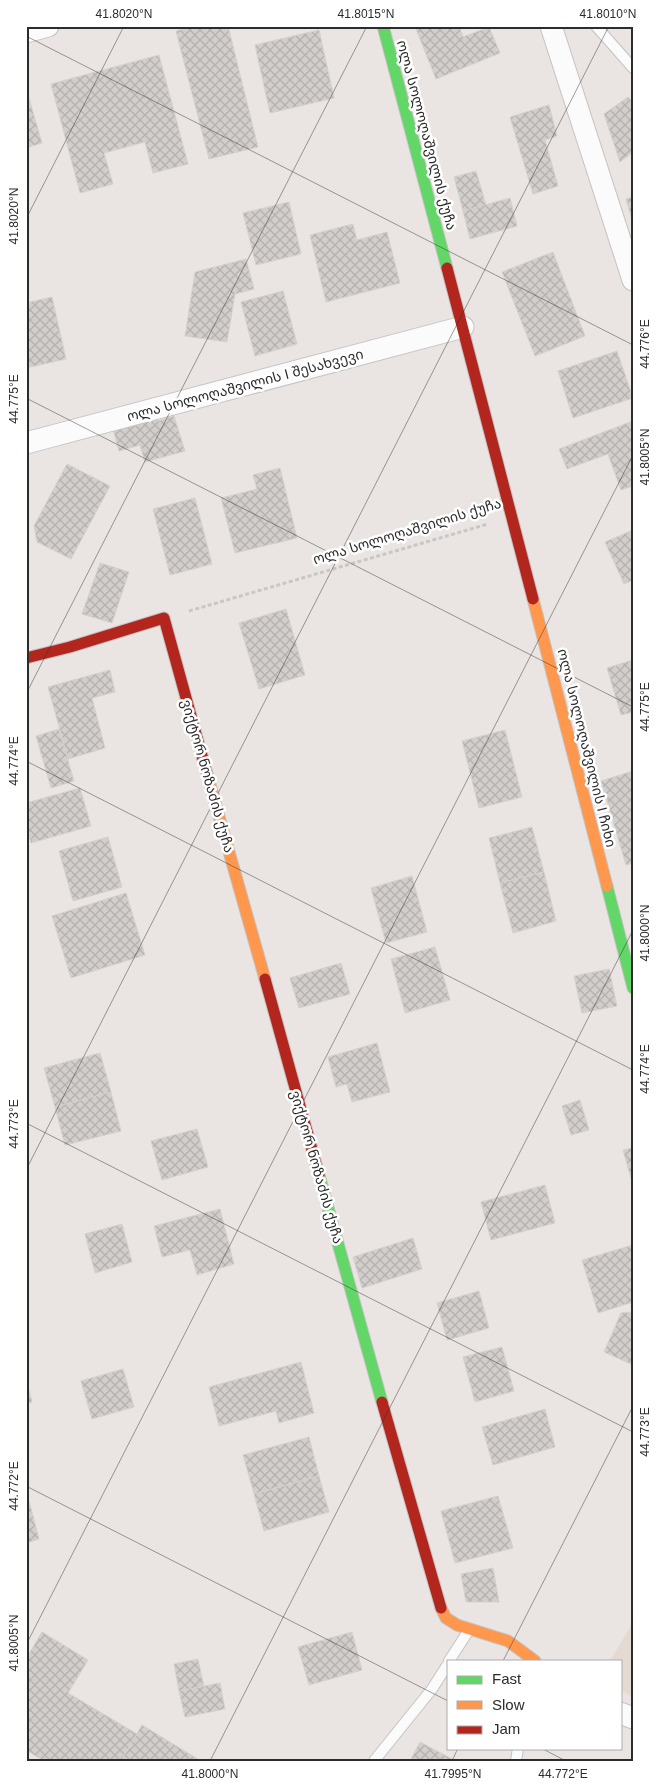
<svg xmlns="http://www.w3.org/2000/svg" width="659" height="1787" font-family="Arial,'Noto Sans Georgian',sans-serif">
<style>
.education{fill:#e4dad1}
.building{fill:url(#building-cross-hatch);stroke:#d5d1ce}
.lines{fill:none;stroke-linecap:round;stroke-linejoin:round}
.lane-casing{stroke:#c4c3c3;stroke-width:12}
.street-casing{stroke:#c4c3c3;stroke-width:23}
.fast-casing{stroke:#c4c3c3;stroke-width:13}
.slow-casing{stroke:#c4c3c3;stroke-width:13}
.jam-casing{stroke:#c4c3c3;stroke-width:13}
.path{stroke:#c7c7c6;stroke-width:3;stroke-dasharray:4 2.5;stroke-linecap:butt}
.lane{stroke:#fcfbfb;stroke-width:10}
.street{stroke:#fcfbfb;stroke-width:21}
.fast{stroke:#63d668;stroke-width:11}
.slow{stroke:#ff974d;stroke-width:11}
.jam{stroke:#b3261e;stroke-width:11}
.ticks{fill:none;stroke:#2c2c2c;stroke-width:1;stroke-opacity:0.45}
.labels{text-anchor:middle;stroke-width:5;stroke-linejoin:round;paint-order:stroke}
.street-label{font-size:14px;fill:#2c2c2c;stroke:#fff}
.neatline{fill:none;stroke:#2c2c2c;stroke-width:2}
.ticks-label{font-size:12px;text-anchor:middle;fill:#2c2c2c}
</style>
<defs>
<pattern id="building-cross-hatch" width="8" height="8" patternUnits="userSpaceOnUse" patternTransform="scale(1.25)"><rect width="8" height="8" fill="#d1cecc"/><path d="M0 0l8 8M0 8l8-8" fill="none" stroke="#b4b1af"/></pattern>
</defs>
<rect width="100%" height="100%" fill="#eae5e2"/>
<path class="education" d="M633 1622V1697L620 1690V1661H610Z"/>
<g class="building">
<path d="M194 26H228L258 147 209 159 176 31Z"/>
<path d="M422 26H459L463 37 489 27 500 53 436 79 416 29Z"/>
<path d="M319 30 334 98 270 113 255 45Z"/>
<path d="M159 55 188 164 153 173 145 142 104 153 113 184 80 193 51 84Z"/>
<path d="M26 88 42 143 26 148Z"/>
<path d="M628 97 633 103V152L620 162 604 114Z"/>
<path d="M549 105 557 136 545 140 558 186 533 194 510 117Z"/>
<path d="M476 171 486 205 463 211 454 177Z"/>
<path d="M633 197V223L626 199Z"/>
<path d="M510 198 517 226 470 239 463 211Z"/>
<path d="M289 202 301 254 256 265 243 213Z"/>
<path d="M353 224 357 240 387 232 400 283 326 302 310 235Z"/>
<path d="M553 252 585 336 535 356 502 272Z"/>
<path d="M246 259 254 289 235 294 227 342 185 336 195 272Z"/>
<path d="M283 291 297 344 255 356 241 302Z"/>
<path d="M52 297 66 359 26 368V303Z"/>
<path d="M617 351 633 398 573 418 558 371Z"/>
<path d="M155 412 158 421 174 416 185 451 145 462 140 445 119 451 112 425Z"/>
<path d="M633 421V441L631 442 633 447V486L621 490 608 454 567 469 559 449Z"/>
<path d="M67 464 110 486 71 559 37 542 34 526Z"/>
<path d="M280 468 297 538 235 553 221 498 257 489 253 475Z"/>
<path d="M195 498 212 564 170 575 153 509Z"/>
<path d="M633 530V580L624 584 605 542Z"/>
<path d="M100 563 129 572 112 623 82 614Z"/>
<path d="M286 609 305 675 259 689 239 623Z"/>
<path d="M633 660V712L621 715 607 668Z"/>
<path d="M110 670 115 692 92 698 105 748 68 759 48 687Z"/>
<path d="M59 729 74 781 51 788 36 736Z"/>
<path d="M505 730 522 797 479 808 462 741Z"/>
<path d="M633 771V863L626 865 601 781Z"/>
<path d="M80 788 91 826 31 843 26 826V803Z"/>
<path d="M532 827 544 872 500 883 489 838Z"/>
<path d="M108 837 122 887 73 901 59 851Z"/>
<path d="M544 872 556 921 513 933 500 883Z"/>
<path d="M412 876 427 932 386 943 371 888Z"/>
<path d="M126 893 145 955 71 978 52 916Z"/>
<path d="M435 947 450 1000 405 1013 391 959Z"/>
<path d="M341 963 350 994 299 1008 290 978Z"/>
<path d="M609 969 617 1006 582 1013 574 976Z"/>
<path d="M377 1043 390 1092 352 1102 347 1084 336 1087 328 1057Z"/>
<path d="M100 1053 111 1092 55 1107 44 1068Z"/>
<path d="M111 1092 121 1131 65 1145 55 1107Z"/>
<path d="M580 1100 589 1130 571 1135 562 1106Z"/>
<path d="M197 1129 208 1167 162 1180 151 1141Z"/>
<path d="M633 1148V1185L623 1150Z"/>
<path d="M545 1185 555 1223 491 1240 481 1202Z"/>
<path d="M220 1209 234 1264 197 1275 190 1250 162 1257 154 1226Z"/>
<path d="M122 1224 132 1262 95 1273 85 1234Z"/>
<path d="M413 1238 422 1269 362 1288 353 1257Z"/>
<path d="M633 1245V1302L598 1313 582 1260Z"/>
<path d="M479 1291 489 1328 447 1340 437 1303Z"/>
<path d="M633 1312V1365L604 1352 621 1313Z"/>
<path d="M502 1347 514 1391 475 1402 463 1357Z"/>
<path d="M301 1362 314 1413 279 1423 276 1411 219 1426 209 1387Z"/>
<path d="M123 1369 134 1407 92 1419 81 1381Z"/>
<path d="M26 1379 32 1402 26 1404Z"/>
<path d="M545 1409 555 1447 493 1465 482 1427Z"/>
<path d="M309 1437 319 1476 254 1494 243 1455Z"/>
<path d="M319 1476 329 1512 264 1531 254 1494Z"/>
<path d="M498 1496 513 1548 455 1563 441 1511Z"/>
<path d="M26 1501H29L39 1539 26 1543Z"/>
<path d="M493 1568 499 1602H466L461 1574Z"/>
<path d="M42 1632 88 1660 68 1693 137 1734 121 1761H44L26 1750V1659Z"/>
<path d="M352 1632 362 1670 309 1685 298 1647Z"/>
<path d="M198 1659 204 1687 179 1691 174 1664Z"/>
<path d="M220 1683 225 1709 185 1717 179 1691Z"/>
<path d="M142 1725 201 1761H121Z"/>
<path d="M420 1742 454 1760 453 1761H410Z"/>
</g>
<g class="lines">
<g class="lane-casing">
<g id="lane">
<path d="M596 26 633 68"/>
<path d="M449 1661 469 1630"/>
<path d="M374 1761 432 1689 448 1664"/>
<path d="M516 1761 518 1748"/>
</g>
</g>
<g class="street-casing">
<g id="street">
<path d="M551 26 633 280"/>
<path d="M26 32 48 26"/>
<path d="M26 443 463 327"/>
<path d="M620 1713 633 1718"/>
</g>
</g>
<g class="fast-casing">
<g id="fast">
<path d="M383 26 447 268"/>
<path d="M607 886 633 988"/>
<path d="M319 1175 382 1402"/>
</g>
</g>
<g class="slow-casing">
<g id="slow">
<path d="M533 599 607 886"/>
<path d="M207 774 265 979"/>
<path d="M441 1608 446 1618 457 1625 508 1641 535 1661"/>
</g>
</g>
<g class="jam-casing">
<g id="jam">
<path d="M447 268 533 599"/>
<path d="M26 658 70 647 164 618 207 774"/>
<path d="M265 979 319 1175"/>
<path d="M382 1402 441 1608"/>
</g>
</g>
<path class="path" d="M189 611 488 524"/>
<use href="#lane" class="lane"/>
<use href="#street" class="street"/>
<use href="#fast" class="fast"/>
<use href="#slow" class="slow"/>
<use href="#jam" class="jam"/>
</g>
<path class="ticks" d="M26 36 633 345M26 219 124 26M26 398 633 707M26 694 367 26M26 761 633 1070M26 1123 633 1432M26 1170 609 26M26 1486 448 1701M26 1645 633 455M503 1661 633 1406M541 1748 566 1761M210 1761 633 930M452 1761 458 1748"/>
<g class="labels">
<g class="street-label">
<text transform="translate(427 135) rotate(75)" y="5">ოლა სოლოღაშვილის ქუჩა</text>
<text transform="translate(245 385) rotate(-15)" y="5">ოლა სოლოღაშვილის I შესახვევი</text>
<text transform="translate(407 531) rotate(-17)" y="5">ოლა სოლოღაშვილის ქუჩა</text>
<text transform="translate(587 748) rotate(76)" y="5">ოლა სოლოღაშვილის I ჩიხი</text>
<text transform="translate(208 776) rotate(74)" y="5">ვიქტორ ნოზაძის ქუჩა</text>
<text transform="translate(317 1167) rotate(74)" y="5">ვიქტორ ნოზაძის ქუჩა</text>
</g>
</g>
<rect width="659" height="1787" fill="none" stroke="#ffffff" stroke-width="55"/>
<rect x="447" y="1660" width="175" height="90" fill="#ffffff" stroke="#ababab"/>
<rect x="457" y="1676" width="25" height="8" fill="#63d668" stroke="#ababab"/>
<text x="492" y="1684" font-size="15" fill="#2c2c2c">Fast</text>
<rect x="457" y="1701" width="25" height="8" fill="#ff974d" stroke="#ababab"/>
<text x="492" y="1710" font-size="15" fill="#2c2c2c">Slow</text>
<rect x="457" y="1726" width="25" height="8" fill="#b3261e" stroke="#ababab"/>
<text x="492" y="1734" font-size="15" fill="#2c2c2c">Jam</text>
<rect x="28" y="28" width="604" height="1732" class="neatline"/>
<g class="ticks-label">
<text x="124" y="18">41.8020°N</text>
<text x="366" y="18">41.8015°N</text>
<text x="608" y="18">41.8010°N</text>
<text transform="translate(14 216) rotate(-90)" y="4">41.8020°N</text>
<text transform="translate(645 344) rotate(-90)" y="4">44.776°E</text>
<text transform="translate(14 399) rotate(-90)" y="4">44.775°E</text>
<text transform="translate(645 457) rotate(-90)" y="4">41.8005°N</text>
<text transform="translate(645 707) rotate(-90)" y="4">44.775°E</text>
<text transform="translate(14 761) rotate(-90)" y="4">44.774°E</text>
<text transform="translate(645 933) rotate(-90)" y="4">41.8000°N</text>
<text transform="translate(645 1069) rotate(-90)" y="4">44.774°E</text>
<text transform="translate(14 1124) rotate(-90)" y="4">44.773°E</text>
<text transform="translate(645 1432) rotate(-90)" y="4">44.773°E</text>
<text transform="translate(14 1486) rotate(-90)" y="4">44.772°E</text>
<text transform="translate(14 1643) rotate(-90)" y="4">41.8005°N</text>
<text x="210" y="1778">41.8000°N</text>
<text x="453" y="1778">41.7995°N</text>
<text x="563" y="1778">44.772°E</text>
</g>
</svg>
